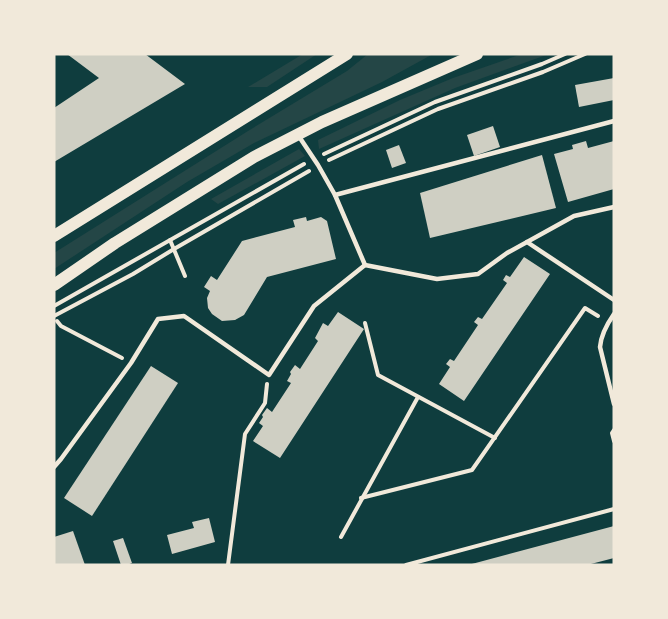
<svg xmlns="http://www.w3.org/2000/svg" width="668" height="619" font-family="Montserrat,sans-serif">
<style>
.green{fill:#244646}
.building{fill:#cfcfc3}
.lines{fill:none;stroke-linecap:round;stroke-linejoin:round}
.path{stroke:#f1e9da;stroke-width:4}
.service{stroke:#f1e9da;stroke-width:4.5}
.secondary{stroke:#f1e9da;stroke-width:12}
</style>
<rect width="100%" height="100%" fill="#0f3d3e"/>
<g class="green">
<path d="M303 54H317L267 87H248Z"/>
<path d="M368 54H433L382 82 254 143 187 182 54 269V253L248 131 347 71Z"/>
<path d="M522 54H549L455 88 319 149 318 140 400 100 453 78Z"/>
<path d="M299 149 305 156 218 204 211 199Z"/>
</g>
<g class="building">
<path d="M67 54H145L185 84 54 162V108L99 78Z"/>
<path d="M614 78V100L579 107 575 85Z"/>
<path d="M493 126 500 147 474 156 467 135Z"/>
<path d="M586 141 588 148 614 141V189L568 202 554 154 573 149 572 145Z"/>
<path d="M399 145 406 163 392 168 386 150Z"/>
<path d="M542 155 556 208 430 238 420 193Z"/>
<path d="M306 217 307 221 321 217 327 221 336 259 267 277 244 315 235 320 222 321 212 314 208 308 207 298 210 291 204 287 211 276 217 280 242 241 295 227 293 220Z"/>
<path d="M524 257 550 274 464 401 439 384 450 367 446 364 450 359 454 361 478 325 474 322 478 317 482 319 507 283 503 280 506 275 510 277Z"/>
<path d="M338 312 364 329 280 458 253 441 263 426 259 423 263 417 262 415 267 408 272 412 291 383 287 381 291 374 290 372 295 365 300 369 318 341 315 338 323 323 328 326Z"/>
<path d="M151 366 178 383 92 516 64 498Z"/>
<path d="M209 518 215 542 172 554 167 535 194 528 192 522Z"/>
<path d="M614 526V558L587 565H468Z"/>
<path d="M73 531 85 565H54V537Z"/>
<path d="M123 538 132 563 127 565H121L113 541Z"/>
</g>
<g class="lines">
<g class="path">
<path d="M324 154 435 102 542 64 565 54"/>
<path d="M329 160 438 109 543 72 585 54"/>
<path d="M170 240 185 276"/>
<path d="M54 306 304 164"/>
<path d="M54 316 133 274 174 249 309 171"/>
<path d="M57 321 61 326 122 358"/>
<path d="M365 323 378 375 495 438"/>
<path d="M614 430 612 433 614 441"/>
<path d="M361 498 472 470 585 308 598 316"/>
<path d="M341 537 418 397"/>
<path d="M228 565 245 434 265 403 267 384"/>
<path d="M406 565 614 509"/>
</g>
<g class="service">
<path d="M298 135 318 165 335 195 365 265 437 279 478 274 507 253 574 216 614 207"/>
<path d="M335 195 614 121"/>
<path d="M527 242 614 300"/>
<path d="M614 314C607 324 601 335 600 347L614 404"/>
<path d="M54 467 61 459 131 363 158 319 184 316 269 375 314 306 365 265"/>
</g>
<g class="secondary">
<path d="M54 236 347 54"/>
<path d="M54 285 115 243 254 157 322 122 477 54"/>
</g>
</g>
<rect width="668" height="619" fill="none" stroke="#f1e9da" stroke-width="111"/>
</svg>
